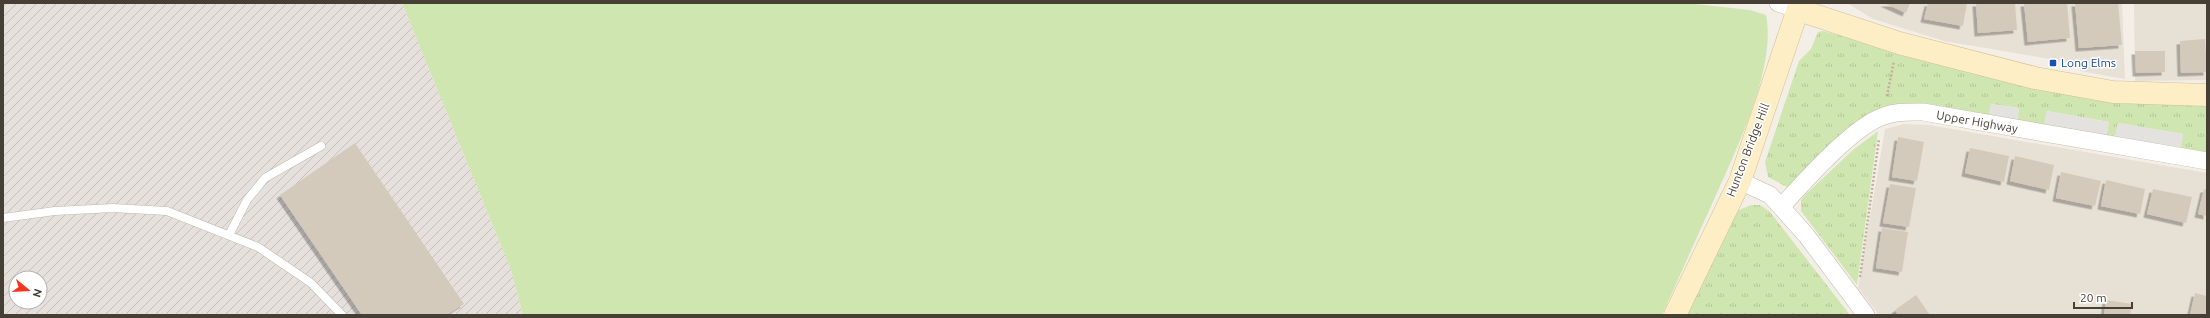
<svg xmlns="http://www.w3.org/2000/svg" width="2210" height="318" font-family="Ubuntu,sans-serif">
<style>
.residential{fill:#e7e0d5}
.industrial{fill:url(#industrial-furrows);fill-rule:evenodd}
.grass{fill:url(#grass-tufts)}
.park{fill:#d0e6b0}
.parking{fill:#e4e2df}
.building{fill:#d4cabc;filter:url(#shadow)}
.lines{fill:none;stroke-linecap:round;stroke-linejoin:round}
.lane-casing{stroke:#c1b9ac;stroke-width:9}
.street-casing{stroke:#c1b9ac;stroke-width:18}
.secondary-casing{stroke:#d2c098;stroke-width:23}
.path{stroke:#c0b19b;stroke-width:2.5;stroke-dasharray:2 2;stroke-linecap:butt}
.lane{stroke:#fff;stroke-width:8}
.street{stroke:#fff;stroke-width:17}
.secondary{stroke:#fdeec6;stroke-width:22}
.transit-dot{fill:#1a4fb4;stroke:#fff;stroke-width:1.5}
.labels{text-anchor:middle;stroke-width:3;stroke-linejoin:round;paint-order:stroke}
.transit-label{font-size:12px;fill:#164399;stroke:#fff;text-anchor:start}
.street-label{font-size:12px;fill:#463f36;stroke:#fff}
</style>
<defs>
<pattern id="industrial-furrows" width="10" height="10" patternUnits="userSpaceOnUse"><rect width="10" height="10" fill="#e5e0db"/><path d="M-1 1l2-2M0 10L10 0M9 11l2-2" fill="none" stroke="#c6c1bd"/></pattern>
<pattern id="grass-tufts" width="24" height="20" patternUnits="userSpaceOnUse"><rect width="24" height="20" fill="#d0e6b0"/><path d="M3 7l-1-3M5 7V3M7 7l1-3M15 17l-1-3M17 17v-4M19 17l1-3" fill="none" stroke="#b4c698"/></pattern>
<filter id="shadow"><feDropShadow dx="-3.5" dy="3.5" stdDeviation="0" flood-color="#0004"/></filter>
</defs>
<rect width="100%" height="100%" fill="#f3efe7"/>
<g class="residential">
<path d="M1847 3H2122L2125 79 2080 71 2079 64 1944 41 1873 19Z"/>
<path d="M2134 3H2207V80L2135 81Z"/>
<path d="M1904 124 1929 125 2207 173V315H1879L1858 288 1885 129Z"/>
</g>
<path class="industrial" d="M3 3H402L511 270 523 315H3ZM16 278H40V302H16Z"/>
<g class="grass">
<path d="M1823 31 1893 50 2207 104V153L2180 150 2183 134 2118 123 2115 138 2106 136 2109 122 2047 111 2044 126 2017 121 2019 108 1991 104 1989 116 1900 106 1787 187 1768 177 1765 162 1799 61 1811 49 1818 32Z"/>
<path d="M1878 131 1857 285 1801 211V200L1806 194 1853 150Z"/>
<path d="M1751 205H1760L1770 212 1850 315H1681L1690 305 1737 211Z"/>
</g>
<path class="park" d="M402 3H1686L1750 10 1766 15C1777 69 1734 154 1712 204 1695 241 1679 278 1662 315H523L511 270Z"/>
<g class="parking">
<path d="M1991 104 2019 108 2017 121 1989 116Z"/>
<path d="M2047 111 2109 122 2106 136 2044 126Z"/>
<path d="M2118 123 2183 134 2180 150 2115 138Z"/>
</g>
<g class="building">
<path d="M1884 3H1910L1906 13Z"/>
<path d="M1928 3H1967L1963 26 1924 19Z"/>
<path d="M1976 3H2015L2017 30 1978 33Z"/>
<path d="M2024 3H2067L2070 38 2028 42Z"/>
<path d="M2075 3H2118L2122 45 2079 48Z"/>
<path d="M2205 39 2207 72 2181 73 2180 41Z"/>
<path d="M2135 51H2165V72L2136 73Z"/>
<path d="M1898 137 1924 142 1917 181 1892 177Z"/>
<path d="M355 143 464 304 446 315H362L280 195Z"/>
<path d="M1970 148 2009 156 2004 182 1965 173Z"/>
<path d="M2015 156 2054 165 2049 190 2010 181Z"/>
<path d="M2061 172 2101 181 2095 206 2056 198Z"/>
<path d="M2106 180 2145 189 2140 214 2101 206Z"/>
<path d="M1890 184 1916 188 1909 227 1883 223Z"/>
<path d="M2153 189 2192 197 2186 223 2147 214Z"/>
<path d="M2204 189H2207V216L2198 214Z"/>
<path d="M1882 228 1908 232 1902 272 1876 268Z"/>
<path d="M2195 293 2207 296V315H2190Z"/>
<path d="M1916 295 1930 315H1898L1895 310Z"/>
<path d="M2106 300 2132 304 2130 315H2104Z"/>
</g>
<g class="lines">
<g class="lane-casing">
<g id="lane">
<path d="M3 218 55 211 113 208 167 211 258 247 311 283 342 315"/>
<path d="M229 235 247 200 265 178 321 146"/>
</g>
</g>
<g class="street-casing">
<g id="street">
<path d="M1778 3 1799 10"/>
<path d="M1740 181 1770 195 1781 207 1806 235 1866 315"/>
<path d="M1781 207C1804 182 1853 126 1884 116 1897 111 1910 112 1923 112L2207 161"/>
</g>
</g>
<g class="secondary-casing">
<g id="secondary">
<path d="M1799 10 1899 43 2035 78 2113 92 2207 95"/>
<path d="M1675 315 1740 181 1800 3"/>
</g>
</g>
<g class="path">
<path d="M1887 96 1894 61"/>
<path d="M1860 277 1879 139"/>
</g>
<use href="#lane" class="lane"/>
<use href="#street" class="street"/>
<use href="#secondary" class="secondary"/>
</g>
<rect class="transit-dot" x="2049" y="59" width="8" height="8" rx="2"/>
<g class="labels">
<g class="transit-label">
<text x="2061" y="67">Long Elms</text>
</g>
<g class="street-label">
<text transform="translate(1977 122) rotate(10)" y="4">Upper Highway</text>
<text transform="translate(1748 150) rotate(-69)" y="4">Hunton Bridge Hill</text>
</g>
</g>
<rect width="2210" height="318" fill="none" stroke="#463f36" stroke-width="8"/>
<g transform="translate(28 290) rotate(108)"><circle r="19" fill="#ffffff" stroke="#b5b2af"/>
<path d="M0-3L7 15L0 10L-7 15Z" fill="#f5351c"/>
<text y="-6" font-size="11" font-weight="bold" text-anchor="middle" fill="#463f36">N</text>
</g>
<path d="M2074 302v6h58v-6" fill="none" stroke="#463f36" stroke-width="2"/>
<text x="2080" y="302" font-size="12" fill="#463f36" stroke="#ffffff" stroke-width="3" paint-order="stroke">20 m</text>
</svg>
